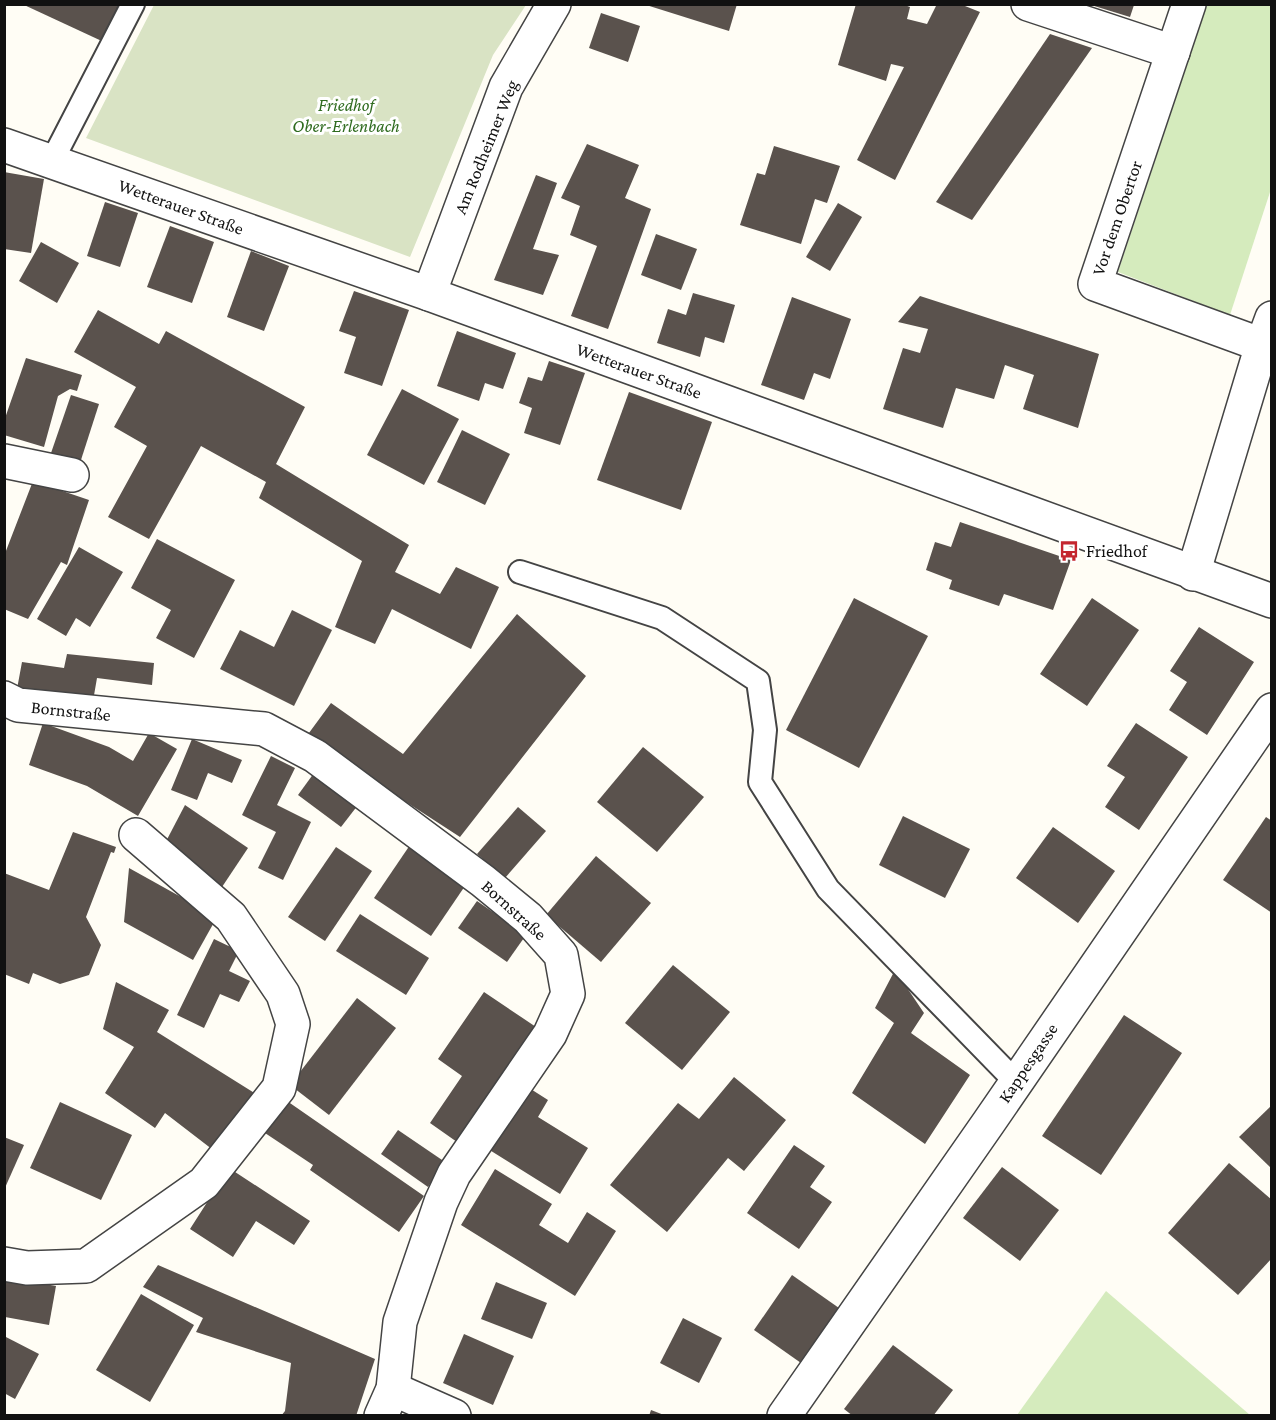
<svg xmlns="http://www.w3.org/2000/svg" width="1276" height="1420" font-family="'Crimson Pro',serif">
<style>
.green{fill:#d5ebbd}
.cemetery{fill:#d9e3c4}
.building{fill:#5a524d}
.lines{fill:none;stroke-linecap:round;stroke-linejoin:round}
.service-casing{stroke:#444;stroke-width:26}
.minor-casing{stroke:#444;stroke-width:36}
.tertiary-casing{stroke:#444;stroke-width:36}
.service{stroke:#fff;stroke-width:22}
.minor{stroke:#fff;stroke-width:33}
.tertiary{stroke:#fff;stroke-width:33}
.labels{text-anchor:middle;stroke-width:6;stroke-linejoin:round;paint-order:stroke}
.park-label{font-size:18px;font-style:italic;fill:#2f6b1f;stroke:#fff}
.street-label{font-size:18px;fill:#111;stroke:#fff}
.poi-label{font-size:18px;fill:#111;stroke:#fff;text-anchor:start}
</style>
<rect width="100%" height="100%" fill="#fffdf5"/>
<g class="green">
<path d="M1207 5H1271V189L1230 315 1118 272Z"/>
<path d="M1106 1291 1250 1415H1017Z"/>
</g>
<path class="cemetery" d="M154 5V4L526 5 493 55 410 257 86 138Z"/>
<g class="building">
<path d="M22 4H124L106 43Z"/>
<path d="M643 4H737L729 31Z"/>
<path d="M856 4H902L910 7 907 19 927 24 937 4H960L980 12 895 180 857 160 904 67 891 64 886 81 838 65Z"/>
<path d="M1091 5H1134L1130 17Z"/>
<path d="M601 13 640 26 628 62 589 48Z"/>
<path d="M1050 34 1092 48 972 220 936 202Z"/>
<path d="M587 144 639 165 625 198 651 209 608 329 571 316 597 246 570 235 580 206 561 198Z"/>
<path d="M774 146 840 166 827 203 815 199 801 244 740 225 757 173 765 175Z"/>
<path d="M4 172 44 179 31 253 4 249Z"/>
<path d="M536 175 557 183 533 249 559 255 543 295 494 280Z"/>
<path d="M105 202 138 213 120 267 87 256Z"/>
<path d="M838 203 862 217 830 271 806 257Z"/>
<path d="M170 226 214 242 192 303 147 287Z"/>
<path d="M656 234 697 249 681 290 641 275Z"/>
<path d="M41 242 79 263 57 303 19 281Z"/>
<path d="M251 251 289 266 264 331 227 317Z"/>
<path d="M354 291 409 310 382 386 344 373 356 337 339 331Z"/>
<path d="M693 293 735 305 724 343 705 337 700 357 657 343 668 309 686 315Z"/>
<path d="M920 296 1099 354 1078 428 1023 409 1034 375 1005 365 994 399 956 388 943 428 883 409 903 348 920 353 928 329 898 322Z"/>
<path d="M792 297 851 319 830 379 814 373 804 400 761 385Z"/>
<path d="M98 310 159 344 166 331 305 407 276 464 409 545 395 572 440 594 456 567 499 587 471 649 392 609 375 644 335 627 362 561 259 498 266 482 201 446 149 539 108 517 147 446 114 427 136 387 74 352Z"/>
<path d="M457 331 516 353 503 389 485 383 479 401 437 386Z"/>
<path d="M26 358 82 375 77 391 70 389 58 396 44 447 4 435V421Z"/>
<path d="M549 361 585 373 560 445 524 433 532 408 519 403 528 377 542 381Z"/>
<path d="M402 389 459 419 424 485 367 455Z"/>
<path d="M629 392 712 422 681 510 597 480Z"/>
<path d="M71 395 99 404 80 463 51 453Z"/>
<path d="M462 430 510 454 485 505 437 482Z"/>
<path d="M33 481 89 500 67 565 61 562 28 619 4 609V556Z"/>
<path d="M960 522 1071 560 1053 610 1004 594 999 606 949 589 952 580 926 570 935 542 951 547Z"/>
<path d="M157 539 235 580 194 658 156 638 171 610 131 588Z"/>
<path d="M79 547 123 572 90 627 76 618 66 636 37 619Z"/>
<path d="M854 598 928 636 859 768 786 730Z"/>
<path d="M1092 598 1139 630 1087 706 1040 674Z"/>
<path d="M292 610 332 630 294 706 220 669 240 630 274 647Z"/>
<path d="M517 614 586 676 460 837 306 737 331 703 403 754Z"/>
<path d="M1199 627 1254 662 1207 735 1169 710 1187 682 1170 671Z"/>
<path d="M67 654 154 663 152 685 97 678 93 701 17 689 22 662 64 668Z"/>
<path d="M43 723 109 747 133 761 149 733 177 749 138 816 87 786 29 765Z"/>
<path d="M1136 723 1188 757 1139 830 1105 807 1125 777 1107 766Z"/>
<path d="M192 739 242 760 232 783 208 773 197 800 171 790Z"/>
<path d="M643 747 704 797 657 852 597 802Z"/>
<path d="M271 756 295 768 277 805 311 822 283 880 258 868 276 832 242 815Z"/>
<path d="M314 773 358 805 341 827 298 795Z"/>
<path d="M185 805 248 848 220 890 162 849Z"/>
<path d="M518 807 546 831 505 878 477 854Z"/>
<path d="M903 816 970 849 945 898 879 865Z"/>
<path d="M1266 817 1272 821V913L1223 880Z"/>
<path d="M1053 827 1115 871 1078 923 1016 878Z"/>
<path d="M73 832 116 847 114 853 111 852 86 917 101 945 89 975 60 984 33 973 29 984 4 974V873L49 890Z"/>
<path d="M410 845 467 883 431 936 374 898Z"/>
<path d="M336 847 372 871 325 941 288 917Z"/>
<path d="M596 856 651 903 601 962 546 915Z"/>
<path d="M129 868 217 917 193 960 124 922Z"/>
<path d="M477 901 526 935 507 962 458 928Z"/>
<path d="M360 914 429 958 406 995 336 951Z"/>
<path d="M214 939 239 951 229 971 250 981 239 1002 220 994 204 1028 177 1015Z"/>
<path d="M673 965 730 1012 682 1070 625 1023Z"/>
<path d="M895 970 924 1013 911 1033 970 1075 925 1144 852 1093 894 1023 875 1008Z"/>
<path d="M116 982 169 1010 157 1032 259 1096 217 1153 165 1113 155 1128 105 1093 134 1047 103 1029Z"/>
<path d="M484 992 536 1027 457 1142 430 1123 462 1076 438 1059Z"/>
<path d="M357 998 396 1028 329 1115 290 1085Z"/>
<path d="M1124 1015 1182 1053 1101 1175 1042 1136Z"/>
<path d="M734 1077 786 1120 744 1171 728 1158 667 1232 610 1185 678 1103 699 1119Z"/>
<path d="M526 1086 548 1100 538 1117 588 1148 560 1194 488 1149Z"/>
<path d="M287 1101 424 1196 399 1232 310 1170 313 1165 265 1133Z"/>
<path d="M60 1102 132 1135 101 1200 30 1168Z"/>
<path d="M1272 1105V1169L1239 1137Z"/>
<path d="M398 1130 445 1162 428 1187 381 1154Z"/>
<path d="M4 1137 24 1145 4 1190Z"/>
<path d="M794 1145 825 1166 810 1187 832 1202 799 1249 747 1213Z"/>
<path d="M1229 1163 1272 1200V1258L1238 1295 1168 1233Z"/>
<path d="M1002 1167 1059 1210 1020 1261 963 1218Z"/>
<path d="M229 1168 310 1221 294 1245 256 1221 233 1257 190 1229Z"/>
<path d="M495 1169 552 1204 539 1225 568 1243 587 1212 616 1231 575 1296 461 1225Z"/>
<path d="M158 1265 375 1359 356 1416H281L285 1411 291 1363 196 1332 203 1318 143 1287Z"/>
<path d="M792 1275 839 1308 801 1363 754 1330Z"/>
<path d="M5 1277 56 1286 49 1325 5 1317Z"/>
<path d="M496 1282 547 1303 532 1339 481 1319Z"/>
<path d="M141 1294 194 1325 150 1402 96 1370Z"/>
<path d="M683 1318 722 1338 699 1383 660 1363Z"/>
<path d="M464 1334 514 1356 493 1405 443 1383Z"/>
<path d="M4 1336 39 1354 15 1399 4 1393Z"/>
<path d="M893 1345 953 1390 933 1416H853L844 1409Z"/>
<path d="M651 1410 664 1415V1416H649Z"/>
</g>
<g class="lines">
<g class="service-casing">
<g id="service">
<path d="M52 161 133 4"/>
<path d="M520 572 662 618 758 681 765 730 760 782 828 889 1015 1081"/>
</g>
</g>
<g class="minor-casing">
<g id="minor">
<path d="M1028 4 1173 52"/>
<path d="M1189 4 1095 284 1262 345 1272 318"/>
<path d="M429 294 506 87 554 4"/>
<path d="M4 461 72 475"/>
<path d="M1193 574 1262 345"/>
<path d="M4 698 18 705 264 729 315 756 483 881 528 918 561 955 568 994 550 1034 454 1174 441 1202 400 1322 393 1389 381 1416"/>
<path d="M4 1264 27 1268 86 1266 204 1183 279 1088 293 1024 283 994 231 917 136 835"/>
<path d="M393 1389 454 1416"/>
<path d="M784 1416 989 1122 1272 710"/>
</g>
</g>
<g class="tertiary-casing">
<path id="tertiary" d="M4 145 429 294 1272 601"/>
</g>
<use href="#service" class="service"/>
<use href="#minor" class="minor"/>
<use href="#tertiary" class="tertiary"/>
</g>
<defs>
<g id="bus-bare" transform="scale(1.62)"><path d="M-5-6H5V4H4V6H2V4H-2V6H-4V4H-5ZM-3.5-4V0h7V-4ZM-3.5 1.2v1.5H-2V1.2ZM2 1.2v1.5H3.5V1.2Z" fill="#c4262e" stroke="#fff" stroke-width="2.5" paint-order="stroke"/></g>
</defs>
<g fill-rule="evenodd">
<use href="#bus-bare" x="1069" y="551"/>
</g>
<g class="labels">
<g class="park-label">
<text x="346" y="111">Friedhof<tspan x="346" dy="21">Ober-Erlenbach</tspan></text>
</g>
<g class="street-label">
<text transform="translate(486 147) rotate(-68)" y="6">Am Rodheimer Weg</text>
<text transform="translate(181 207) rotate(20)" y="6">Wetterauer Straße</text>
<text transform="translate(1117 218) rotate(-71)" y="6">Vor dem Obertor</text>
<text transform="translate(639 371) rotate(20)" y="6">Wetterauer Straße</text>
<text transform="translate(71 711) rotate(6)" y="6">Bornstraße</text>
<text transform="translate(514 910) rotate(42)" y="6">Bornstraße</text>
<text transform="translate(1028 1063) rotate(-56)" y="6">Kappesgasse</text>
</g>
<g class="poi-label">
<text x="1086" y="557">Friedhof</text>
</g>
</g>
<rect width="1276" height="1420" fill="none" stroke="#111111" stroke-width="12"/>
</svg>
